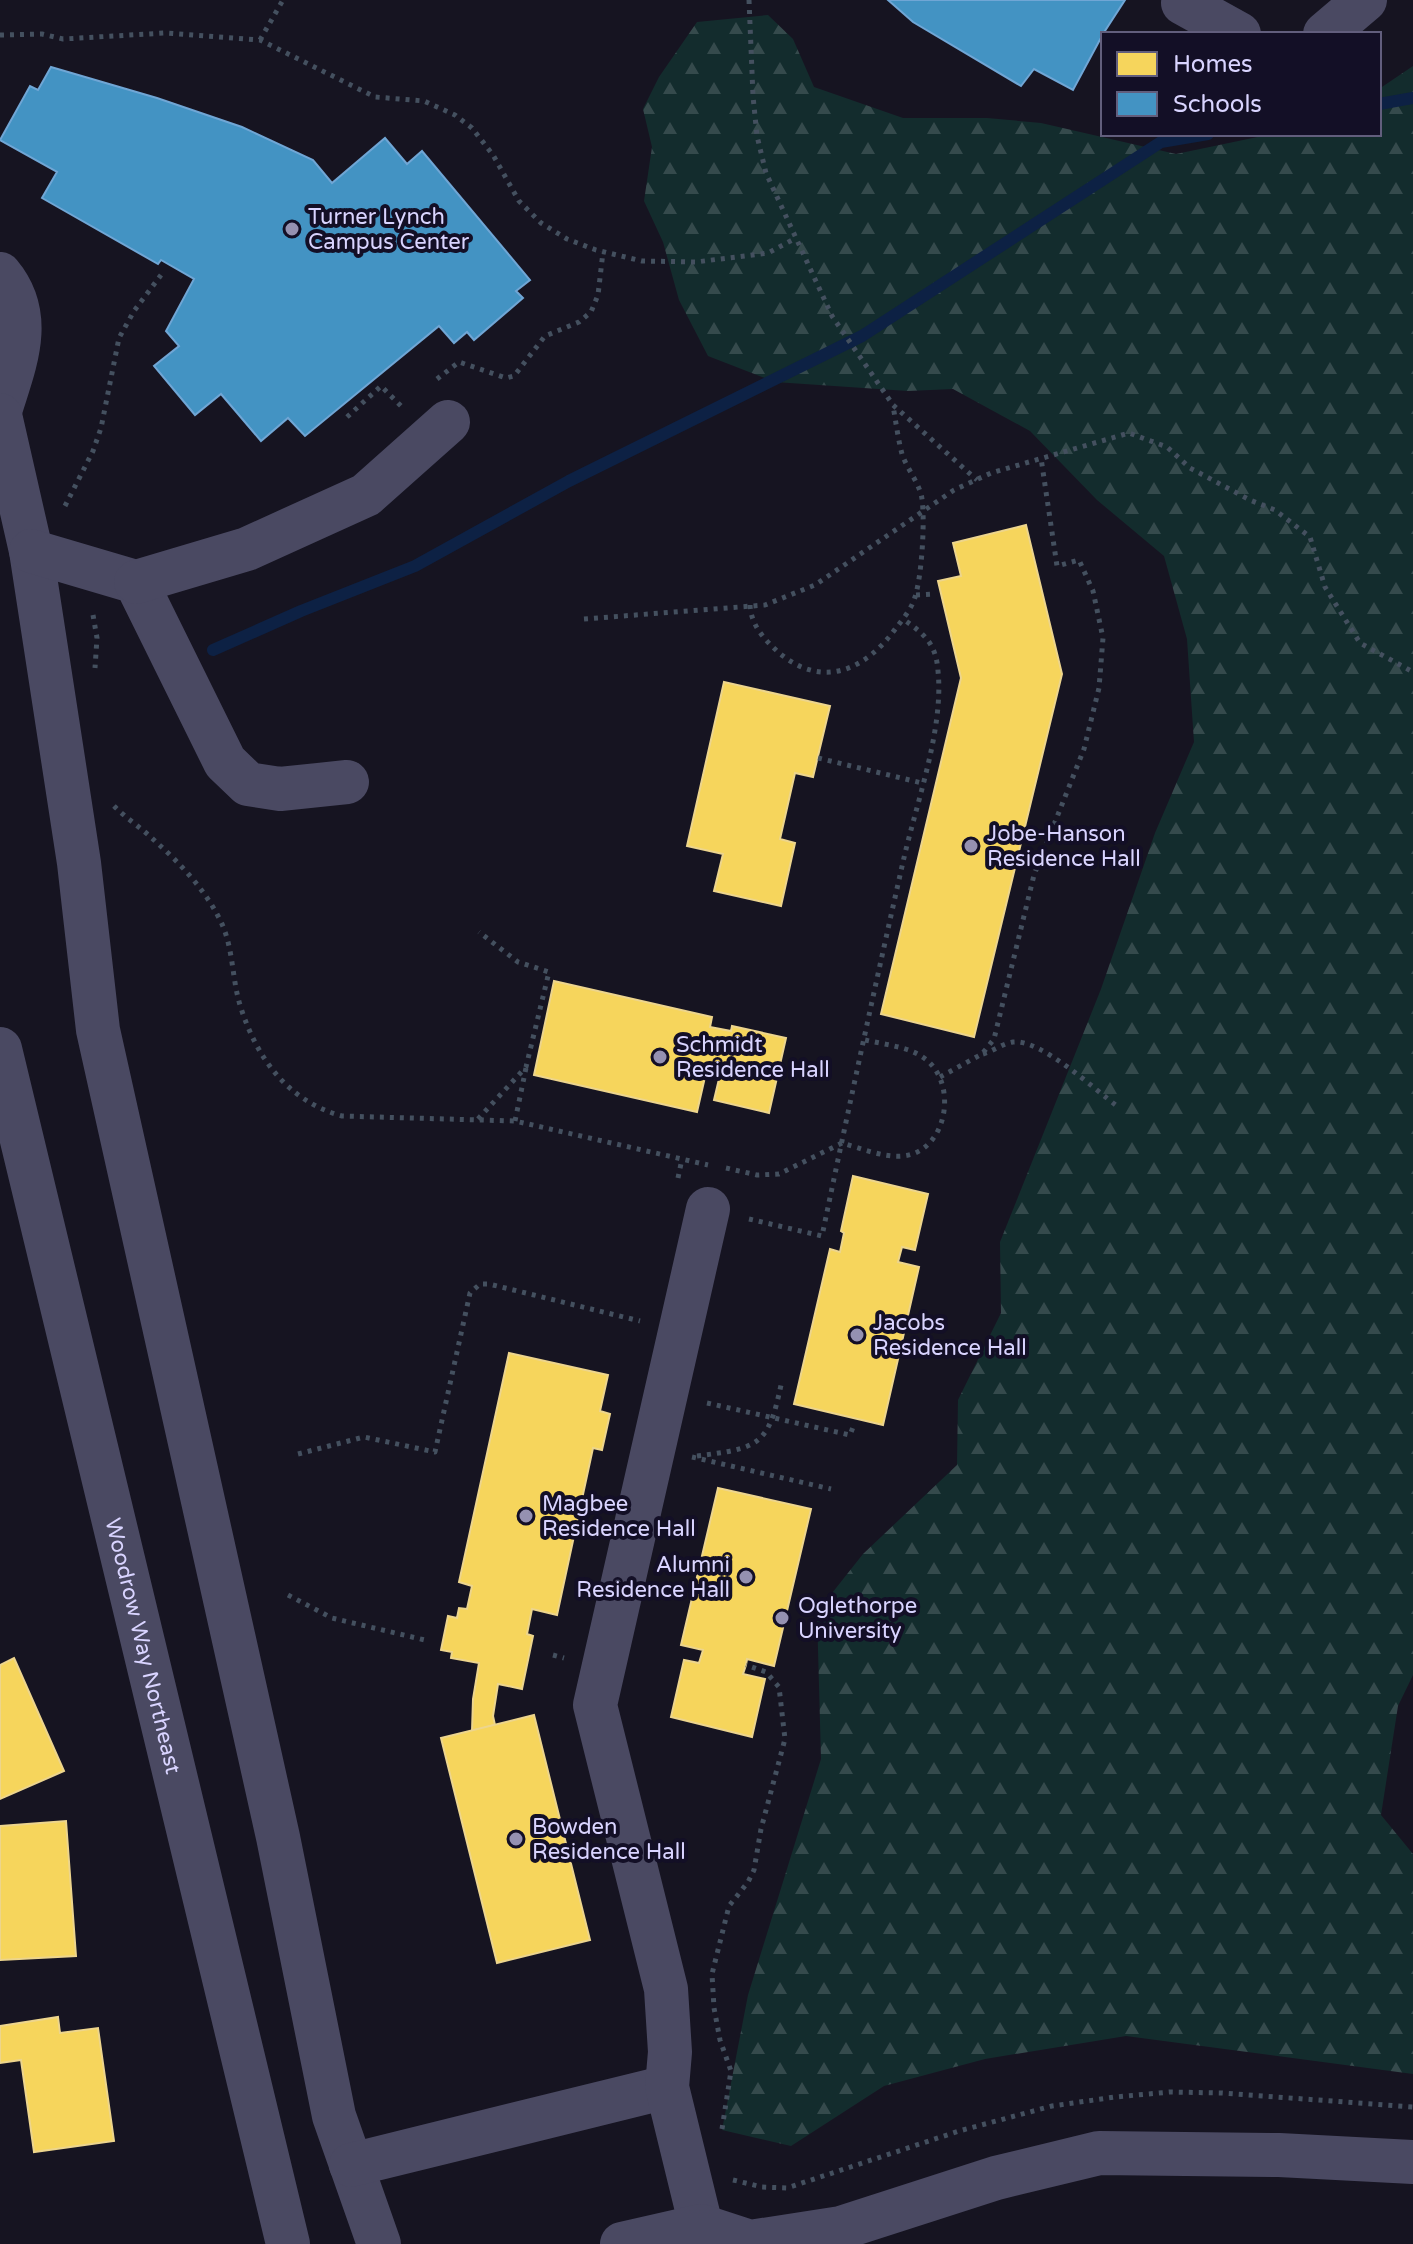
<svg xmlns="http://www.w3.org/2000/svg" width="1413" height="2244" font-family="'Varela Round',sans-serif">
<style>
.forest{fill:url(#forest-firs)}
.homes{fill:#f6d55c;stroke:#edd58d;stroke-width:2}
.schools{fill:#4393c3;stroke:#70a6d5;stroke-width:2}
.lines{fill:none;stroke-linecap:round;stroke-linejoin:round}
.stream{stroke:#0d2144;stroke-width:12}
.path{stroke:#44505f;stroke-width:5;stroke-dasharray:4 6;stroke-linecap:butt}
.minor{stroke:#4a4962;stroke-width:44}
.poi-dot{fill:#9591b1;stroke:#130f26;stroke-width:3}
.labels{text-anchor:middle;stroke-width:8;stroke-linejoin:round;paint-order:stroke}
.poi-label{font-size:22px;fill:#d9d4ff;stroke:#130f26;text-anchor:start}
.street-label{font-size:22px;fill:#d9d4ff;stroke:#130f26}
</style>
<defs>
<pattern id="forest-firs" width="22" height="20" patternUnits="userSpaceOnUse" patternTransform="scale(2)"><rect width="22" height="20" fill="#132c2d"/><path d="M5 1l3.5 6h-7zM16 11l3.5 6h-7z" fill="#354a4c"/></pattern>
</defs>
<rect width="100%" height="100%" fill="#161421"/>
<path class="forest" d="M768 15 793 39 814 87 903 118H987L1041 123 1176 154 1272 134H1379V89L1413 66V1675L1398 1706 1381 1815 1413 1854V2074L1126 2036 985 2059 884 2086 791 2146 722 2130 748 1995 821 1759 817 1612 863 1554 957 1465 958 1400 1001 1313 1000 1242 1101 989 1155 833 1194 742 1187 639 1164 556 1097 500 1030 431 953 389 908 391 775 382 708 356 679 300 663 242 644 201 652 147 643 109 659 77 697 22Z"/>
<g class="homes">
<path d="M1026 525 1062 674 974 1037 881 1014 961 678 938 581 961 576 953 543Z"/>
<path d="M724 682 830 706 813 777 795 773 780 839 795 843 781 906 714 891 723 854 687 846Z"/>
<path d="M554 981 712 1017 710 1027 731 1031 732 1026 786 1038 769 1113 714 1100 719 1079 705 1077 697 1112 534 1075Z"/>
<path d="M853 1176 928 1194 915 1250 902 1247 898 1262 919 1267 883 1425 794 1404 830 1249 840 1252 844 1233 841 1231Z"/>
<path d="M509 1353 608 1375 600 1411 610 1414 602 1450 593 1448 557 1615 532 1609 527 1634 533 1636 522 1689 498 1684 493 1716 495 1725 472 1731 473 1699 479 1663 451 1658 452 1652 441 1650 448 1616 457 1618 459 1608 467 1609 472 1586 459 1582Z"/>
<path d="M718 1488 811 1509 774 1666 747 1659 746 1665 743 1674 765 1679 752 1737 671 1717 684 1660 699 1663 703 1650 681 1645Z"/>
<path d="M14 1658 64 1771 0 1799V1665Z"/>
<path d="M534 1715 590 1940 497 1963 441 1738Z"/>
<path d="M66 1821 76 1956 0 1960V1826Z"/>
<path d="M58 2017 60 2033 98 2028 114 2141 34 2152 21 2060 0 2063V2026Z"/>
</g>
<g class="schools">
<path d="M888 0H1125L1103 34 1073 90 1034 69 1021 86 913 22Z"/>
<path d="M51 67 157 98 242 127 313 160 332 183 385 138 407 164 422 151 530 280 516 291 523 298 474 340 467 332 454 343 439 326 305 436 288 418 261 441 221 394 195 415 154 366 179 346 166 331 194 279 161 260 158 264 42 198 57 172 0 140 30 86 38 90Z"/>
</g>
<g class="lines">
<g class="stream">
<path d="M1379 104 1413 98"/>
<path d="M213 650 301 611 415 566 569 481 862 336 1161 142 1208 134"/>
</g>
<g class="path">
<path d="M749 0 753 96 757 136 766 173 832 316 893 405 977 480"/>
<path d="M0 35 42 34 63 39 165 33 260 40 375 97 424 101 455 115 472 128 493 155 519 201 541 223 567 239 596 250 642 261 696 262 768 253 796 238"/>
<path d="M260 40 283 0"/>
<path d="M437 379 459 362 506 378 514 376 545 336 579 322 591 312 598 295 603 252"/>
<path d="M347 417 381 386 401 406 403 405"/>
<path d="M65 506 93 451 101 428 119 338 134 311 161 275"/>
<path d="M916 595 936 594"/>
<path d="M750 605C751 625 764 639 777 651 821 690 865 671 896 628 903 619 912 608 915 597 922 575 925 521 922 499 920 484 907 469 902 454 898 439 896 422 893 406"/>
<path d="M93 615 97 638 95 668"/>
<path d="M584 619 765 605 815 585 954 490 991 473 1129 433 1167 447 1190 468 1250 500 1275 510 1310 537 1325 587 1360 643 1413 672"/>
<path d="M818 758 922 783"/>
<path d="M114 806C127 819 143 829 156 842 179 862 204 889 218 916 234 945 231 975 240 1005 256 1057 287 1101 342 1116L515 1121 708 1165"/>
<path d="M983 1054C993 1051 1004 1043 1013 1042 1041 1039 1094 1089 1117 1106"/>
<path d="M940 1077 982 1054 994 1039 1034 875 1084 749 1099 688 1103 638 1093 591 1079 560 1057 566 1041 458"/>
<path d="M478 1119 526 1067 549 972 518 962 479 932"/>
<path d="M515 1121 526 1068"/>
<path d="M726 1168 757 1175 779 1174 842 1143C860 1148 884 1158 903 1156 945 1152 958 1090 929 1062 913 1047 887 1045 865 1040"/>
<path d="M678 1178 682 1159"/>
<path d="M749 1219 822 1236C848 1111 875 986 903 862 916 804 944 729 938 671 936 643 924 634 903 619"/>
<path d="M707 1403 850 1435 853 1427"/>
<path d="M298 1454 364 1437 435 1452 470 1293 480 1284H489L640 1321"/>
<path d="M697 1456C758 1448 768 1447 781 1385"/>
<path d="M692 1457 831 1489"/>
<path d="M288 1595 332 1618 429 1641"/>
<path d="M553 1655 564 1658"/>
<path d="M722 2129 731 2071 720 2040 714 2008 712 1974 729 1906 748 1882 754 1870 761 1829 785 1739 779 1687 766 1672 746 1665"/>
<path d="M733 2180 762 2187 787 2188 959 2131 1052 2106 1115 2097 1170 2092 1222 2093 1413 2107"/>
</g>
<g class="minor">
<path d="M1183 3 1239 34"/>
<path d="M1325 34 1365 0"/>
<path d="M0 274C36 317 14 365 0 411"/>
<path d="M0 415 31 551 79 863 98 1030 278 1837 334 2116 379 2244"/>
<path d="M31 551 136 582 225 762 248 784 280 789 347 782"/>
<path d="M136 582 247 549 366 495 448 422"/>
<path id="s1" d="M0 1049 288 2244"/>
<path d="M351 2165 667 2087"/>
<path d="M701 2226 667 2087 670 2052 666 1989 595 1705 708 1209"/>
<path d="M622 2244 701 2226 750 2242 841 2228 996 2178 1099 2153 1279 2155 1413 2162"/>
</g>
</g>
<g class="poi-dot">
<circle cx="292" cy="229" r="8"/>
<circle cx="971" cy="846" r="8"/>
<circle cx="660" cy="1057" r="8"/>
<circle cx="857" cy="1335" r="8"/>
<circle cx="526" cy="1516" r="8"/>
<circle cx="746" cy="1577" r="8"/>
<circle cx="782" cy="1618" r="8"/>
<circle cx="516" cy="1839" r="8"/>
</g>
<g class="labels">
<g class="poi-label">
<text x="308" y="224">Turner Lynch<tspan x="308" dy="25">Campus Center</tspan></text>
<text x="987" y="841">Jobe-Hanson<tspan x="987" dy="25">Residence Hall</tspan></text>
<text x="676" y="1052">Schmidt<tspan x="676" dy="25">Residence Hall</tspan></text>
<text x="873" y="1330">Jacobs<tspan x="873" dy="25">Residence Hall</tspan></text>
<text x="542" y="1511">Magbee<tspan x="542" dy="25">Residence Hall</tspan></text>
<text x="730" y="1572" text-anchor="end">Alumni<tspan x="730" dy="25">Residence Hall</tspan></text>
<text x="798" y="1613">Oglethorpe<tspan x="798" dy="25">University</tspan></text>
<text x="532" y="1834">Bowden<tspan x="532" dy="25">Residence Hall</tspan></text>
</g>
<g class="street-label">
<text dy="8" stroke="none"><textPath href="#s1" startOffset="614">Woodrow Way Northeast</textPath></text>
</g>
</g>
<rect x="1101" y="32" width="280" height="104" fill="#130f26" stroke="#625e7d" stroke-width="2"/>
<rect x="1117" y="52" width="40" height="24" fill="#f6d55c" stroke="#625e7d" stroke-width="2"/>
<text x="1173" y="72" font-size="24" fill="#d9d4ff">Homes</text>
<rect x="1117" y="92" width="40" height="24" fill="#4393c3" stroke="#625e7d" stroke-width="2"/>
<text x="1173" y="112" font-size="24" fill="#d9d4ff">Schools</text>
</svg>
